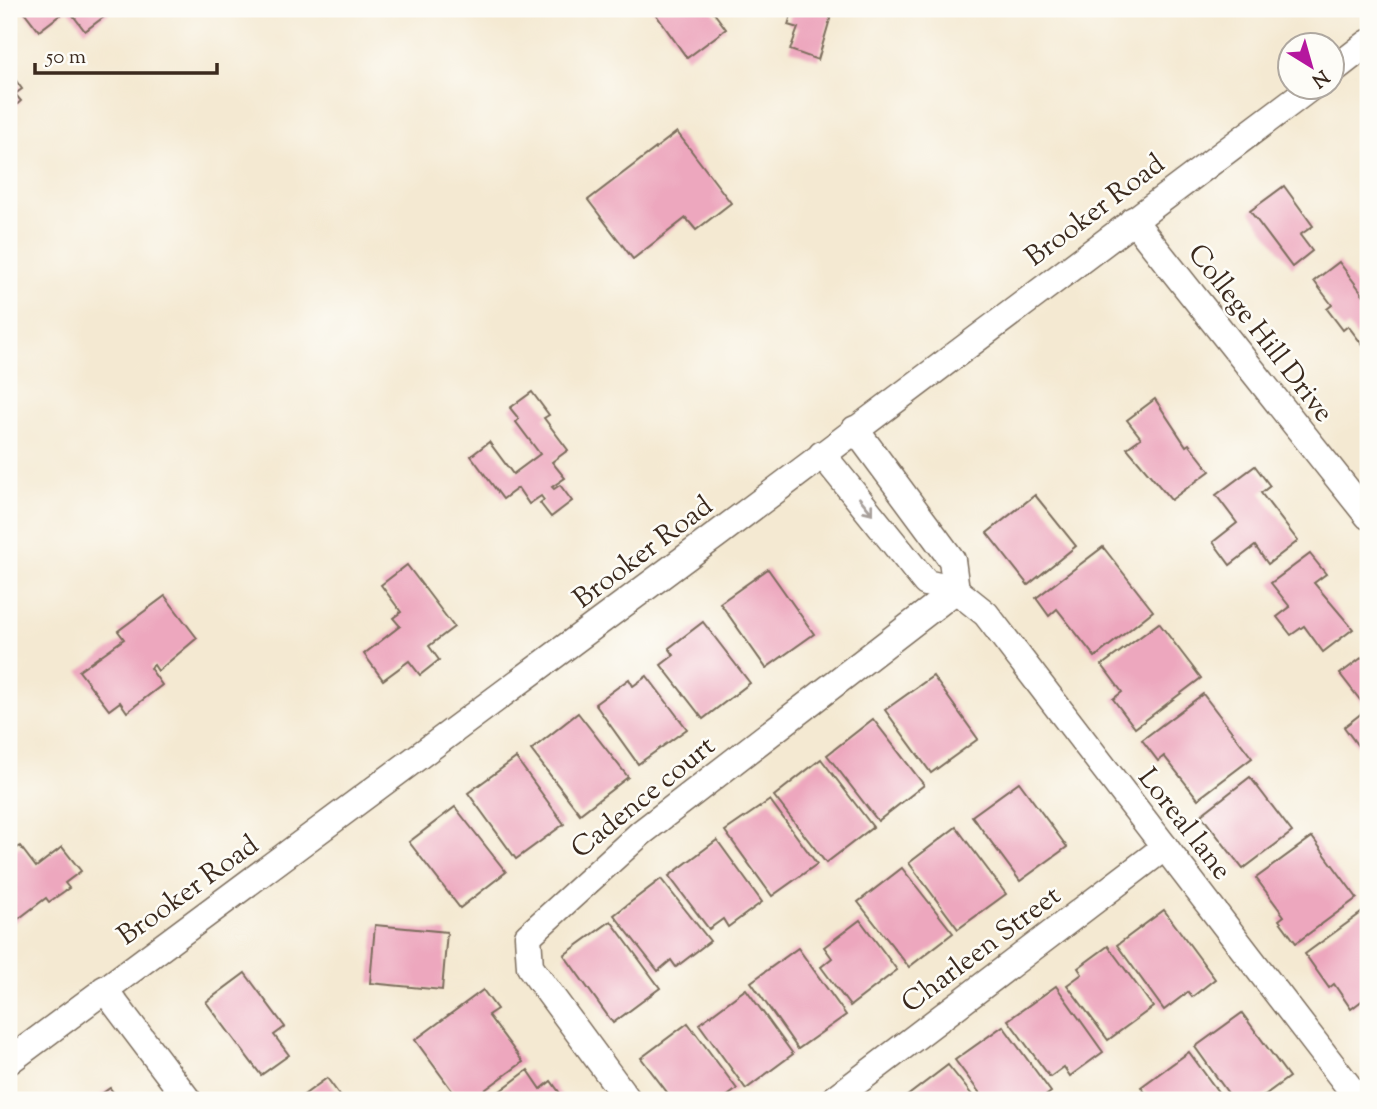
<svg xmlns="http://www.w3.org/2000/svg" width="1377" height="1109" font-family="'Sorts Mill Goudy',serif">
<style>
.building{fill:#eda7be}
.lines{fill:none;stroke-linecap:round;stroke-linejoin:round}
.minor-casing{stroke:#7c6d5d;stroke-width:29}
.minor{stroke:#fff;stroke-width:26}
.oneway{stroke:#a79f9a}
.labels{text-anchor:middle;stroke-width:5;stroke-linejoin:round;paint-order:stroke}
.street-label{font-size:28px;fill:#3b2a1e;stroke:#fdfcf7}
</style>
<rect width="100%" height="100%" fill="#fdfcf7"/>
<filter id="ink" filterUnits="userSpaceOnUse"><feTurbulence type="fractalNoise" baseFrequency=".0143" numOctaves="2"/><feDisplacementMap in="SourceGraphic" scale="14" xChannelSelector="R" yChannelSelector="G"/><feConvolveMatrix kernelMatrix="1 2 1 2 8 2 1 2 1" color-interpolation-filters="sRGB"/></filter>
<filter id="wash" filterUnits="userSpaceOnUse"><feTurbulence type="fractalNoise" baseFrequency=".00686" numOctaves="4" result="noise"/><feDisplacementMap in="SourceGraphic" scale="28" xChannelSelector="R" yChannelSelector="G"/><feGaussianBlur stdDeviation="1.57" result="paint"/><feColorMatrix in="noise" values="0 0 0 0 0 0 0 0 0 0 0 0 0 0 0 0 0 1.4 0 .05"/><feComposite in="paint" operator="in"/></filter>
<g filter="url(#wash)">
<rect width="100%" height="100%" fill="#f4e9d2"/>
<g id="blocks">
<g class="building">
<path d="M22 9H106L109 13 85 31 68 9 39 31Z"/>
<path d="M652 9H711L726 29 687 58Z"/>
<path d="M793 9H833L818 60 790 50 798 28 788 25Z"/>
<path d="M9 71 22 89 15 94 21 101 13 108 9 102Z"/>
<path d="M677 132 731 203 696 230 686 218 633 259 588 200Z"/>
<path d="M1284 186 1313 226 1300 235 1312 251 1292 267 1250 211Z"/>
<path d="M1339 262 1368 301V352L1348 326 1343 330 1327 309 1332 305 1314 281Z"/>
<path d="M532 392 549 415 544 418 568 450 552 462 565 478 552 487 554 489 560 485 572 501 551 517 540 503 544 500 541 496 529 504 518 488 503 499 471 456 489 442 513 474 540 454 516 422 519 419 510 408Z"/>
<path d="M1155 399 1186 446 1189 444 1210 471 1171 500 1127 448 1141 438 1127 420Z"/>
<path d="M1255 466 1270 486 1261 493 1298 541 1268 564 1255 546 1230 565 1213 542 1237 523 1216 495Z"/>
<path d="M1035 495 1076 546 1028 585 987 533Z"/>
<path d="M1103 547 1153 611 1095 657 1057 609 1049 616 1036 598Z"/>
<path d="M1310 554 1326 574 1314 583 1353 629 1323 652 1304 626 1291 635 1277 617 1290 607 1271 583Z"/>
<path d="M407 565 454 627 429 646 439 660 420 675 409 661 383 680 364 654 400 626 393 618 401 612 381 585Z"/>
<path d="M768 569 814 634 766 668 720 603Z"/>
<path d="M165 596 197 638 158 671 154 665 150 668 162 685 127 712 120 702 109 710 79 671 124 639 118 631Z"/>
<path d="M703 622 750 683 703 719 661 665 674 655 669 648Z"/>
<path d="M1159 623 1201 678 1135 728 1113 699 1122 692 1102 665Z"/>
<path d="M1368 653V744L1361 750 1344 727 1367 709 1340 674Z"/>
<path d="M647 676 687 729 638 764 595 704 629 679 633 686Z"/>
<path d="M933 676 978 739 931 773 885 710Z"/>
<path d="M1203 694 1252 758 1198 799 1164 756 1158 761 1142 740Z"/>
<path d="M578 713 628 777 580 814 531 750Z"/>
<path d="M873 719 924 785 878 821 827 755Z"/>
<path d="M516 758 564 824 516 859 468 793Z"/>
<path d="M821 759 873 827 826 863 774 796Z"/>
<path d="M1250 777 1292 832 1243 869 1201 815Z"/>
<path d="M1019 782 1067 847 1020 881 972 816Z"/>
<path d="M770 800 817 864 772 896 725 831Z"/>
<path d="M455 807 506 872 460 908 409 842Z"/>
<path d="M956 827 1006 894 958 929 909 863Z"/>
<path d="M1312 837 1357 898 1296 943 1279 920 1284 916 1256 878Z"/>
<path d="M717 840 762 902 728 927 723 919 709 929 669 876Z"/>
<path d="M20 846 36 867 62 847 81 871 65 883 69 888 49 902 46 898 9 926V854Z"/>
<path d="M902 868 953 933 909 967 858 902Z"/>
<path d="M661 879 710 941 676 967 671 960 658 971 614 915Z"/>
<path d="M1368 908V996L1351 1009 1334 984 1329 988 1305 954Z"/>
<path d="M1164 910 1215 979 1192 997 1188 992 1164 1010 1117 945Z"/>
<path d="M860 920 897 970 850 1006 821 967 832 958 824 947Z"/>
<path d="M611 921 660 988 613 1023 564 955Z"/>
<path d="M375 925 447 932 442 990 370 983Z"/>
<path d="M1108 946 1153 1007 1108 1040 1067 985 1082 974 1078 968Z"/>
<path d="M798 948 846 1015 798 1049 751 982Z"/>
<path d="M245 973 285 1027 274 1035 289 1055 261 1075 206 1002Z"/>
<path d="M1056 986 1103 1052 1070 1076 1064 1067 1050 1077 1008 1020Z"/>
<path d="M746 989 793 1054 746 1089 699 1024Z"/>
<path d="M483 990 497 1009 488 1015 523 1062 471 1100H459L415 1040Z"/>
<path d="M1242 1013 1289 1077 1258 1100H1233L1195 1047Z"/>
<path d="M688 1023 737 1089 722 1100H673L641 1058Z"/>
<path d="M1003 1026 1051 1092 1040 1100H985L955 1060Z"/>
<path d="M1189 1052 1224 1100H1151L1141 1087Z"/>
<path d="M948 1065 976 1100H902Z"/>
<path d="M528 1070 541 1089 551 1081 565 1100H488Z"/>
<path d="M327 1078 341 1097 337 1100H297Z"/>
<path d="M110 1088 119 1100H93Z"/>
</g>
</g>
</g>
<g filter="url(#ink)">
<use href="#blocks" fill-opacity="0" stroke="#7c6d5d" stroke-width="2"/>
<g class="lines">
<g class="minor-casing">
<g id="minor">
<path d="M1332 71 1368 43"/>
<path d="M1133 220 1368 516"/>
<path d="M855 429 952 560 956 590"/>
<path d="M822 454 926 583 956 590 986 614 1359 1100"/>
<path d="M104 989 188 1100"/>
<path d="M9 1061 719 533 1310 88"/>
<path d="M628 1100 530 967 528 936 641 833 956 590"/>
<path d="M833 1100 1165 847"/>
</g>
</g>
<use href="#minor" class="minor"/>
</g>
<defs><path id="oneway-shaft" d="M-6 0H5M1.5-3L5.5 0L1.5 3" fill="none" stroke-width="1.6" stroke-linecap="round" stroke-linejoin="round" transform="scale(1.75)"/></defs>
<use class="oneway" href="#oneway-shaft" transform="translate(866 506) rotate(51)"/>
</g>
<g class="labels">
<g class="street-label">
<text transform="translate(1094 209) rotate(-37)" y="10">Brooker Road</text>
<text transform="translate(1262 332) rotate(52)" y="10">College Hill Drive</text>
<text transform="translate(642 551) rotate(-37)" y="10">Brooker Road</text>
<text transform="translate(642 796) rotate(-39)" y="10">Cadence court</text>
<text transform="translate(1186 823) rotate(52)" y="10">Loreal lane</text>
<text transform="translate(187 889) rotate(-36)" y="10">Brooker Road</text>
<text transform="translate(980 948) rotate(-37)" y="10">Charleen Street</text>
</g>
</g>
<rect width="1377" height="1109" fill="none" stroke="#fdfcf7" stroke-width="35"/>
<g transform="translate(1311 66) rotate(143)"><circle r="33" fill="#fdfcf7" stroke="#afa8a0" stroke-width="2"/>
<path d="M0-5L12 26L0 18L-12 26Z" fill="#b5179e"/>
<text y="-10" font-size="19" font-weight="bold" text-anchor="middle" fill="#3b2a1e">N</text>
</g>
<path d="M35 63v10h182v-10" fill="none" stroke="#3b2a1e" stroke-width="3.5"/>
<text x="46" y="63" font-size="21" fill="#3b2a1e" stroke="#fdfcf7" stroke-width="5" paint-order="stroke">50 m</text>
</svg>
